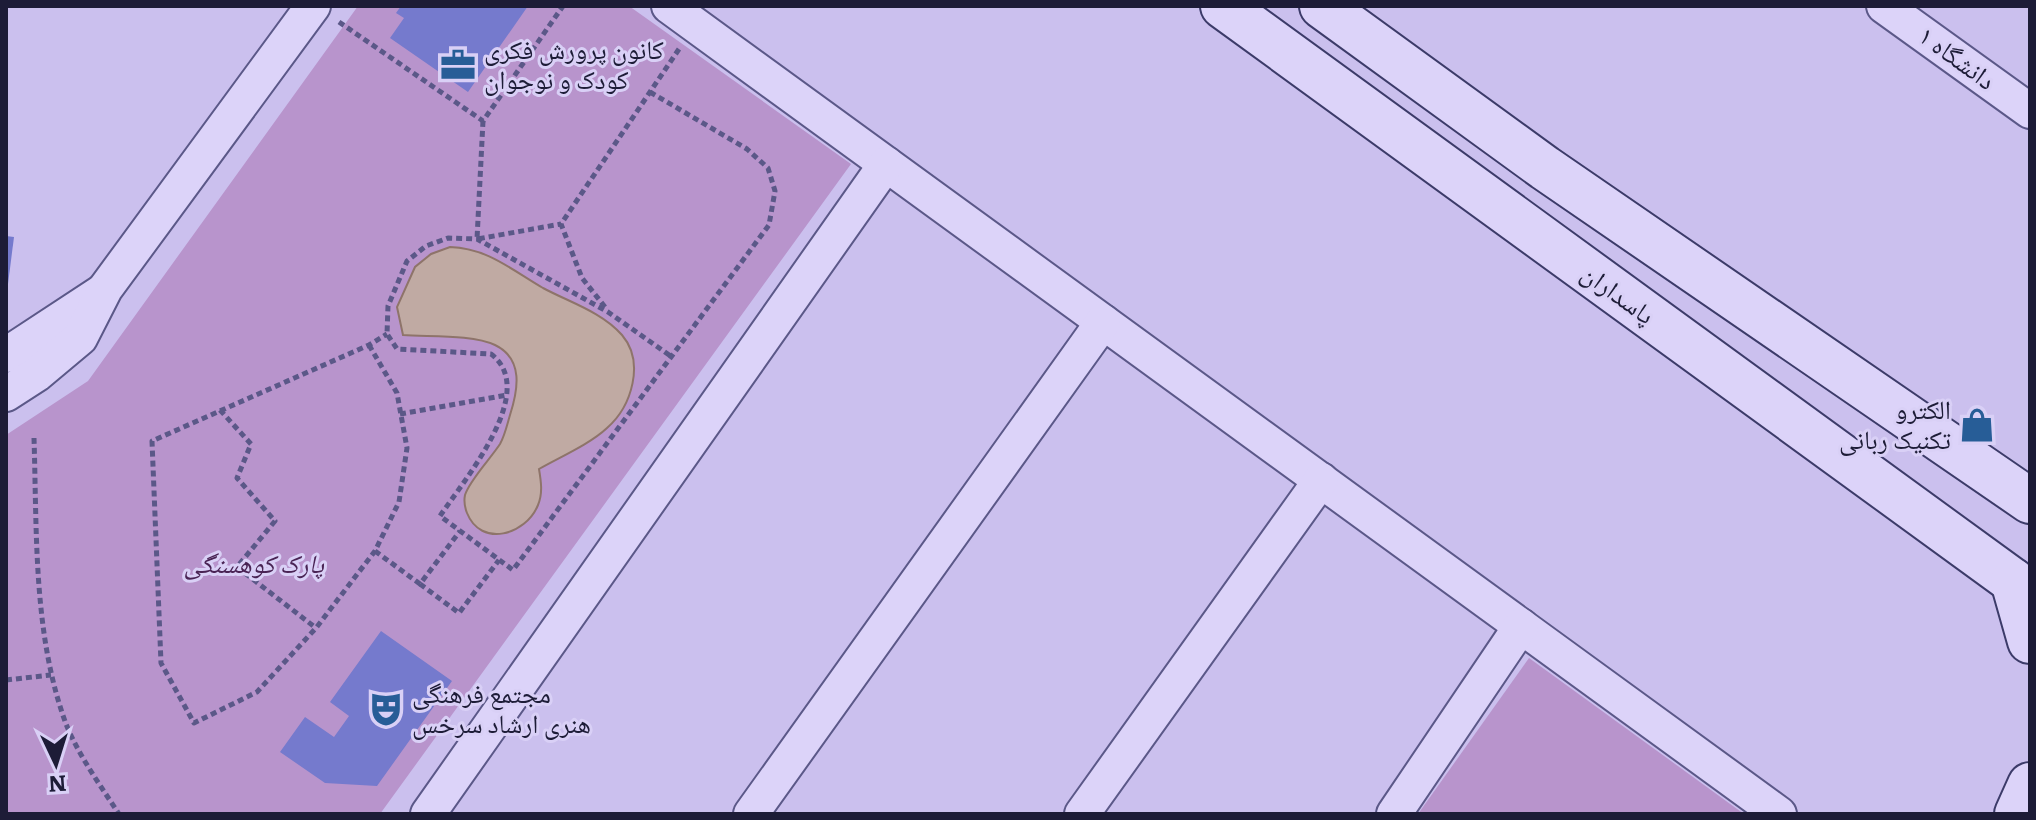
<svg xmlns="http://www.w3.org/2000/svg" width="2036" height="820" font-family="Literata,'Noto Naskh Arabic',serif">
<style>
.green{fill:#b894cc}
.water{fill:#c0aaa3;stroke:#8e746a;stroke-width:2}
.building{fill:#757acd}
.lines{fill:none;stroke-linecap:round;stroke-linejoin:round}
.street-casing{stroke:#5b5888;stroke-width:38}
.secondary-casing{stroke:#3c3b69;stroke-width:48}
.path{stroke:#5b5888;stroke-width:5;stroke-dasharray:6 4;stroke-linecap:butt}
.street{stroke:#dcd3f9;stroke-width:34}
.secondary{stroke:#dcd3f9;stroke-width:44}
.labels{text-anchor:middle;stroke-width:6;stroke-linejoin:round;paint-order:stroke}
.poi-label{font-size:26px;fill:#1d1c37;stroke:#d9d0f6;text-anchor:start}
.street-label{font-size:26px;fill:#1d1c37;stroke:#d9d0f6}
.park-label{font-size:26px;font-style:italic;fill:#492354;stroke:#d9d0f6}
</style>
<rect width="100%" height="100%" fill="#cbc0ee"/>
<g class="green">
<path d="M358 6H629L851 164 380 814H6V435L88 381Z"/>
<path d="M1529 658 1744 814H1418Z"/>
</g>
<path class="water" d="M450 247C487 248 512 270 543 288 569 302 602 312 622 335 645 362 632 406 607 428 590 444 560 457 539 469 541 481 543 493 538 505 526 535 481 548 467 513 465 508 464 500 465 495 469 481 491 458 500 444 505 435 507 425 510 415 518 390 524 359 495 345 473 334 428 337 403 335L397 307 415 267 431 254Z"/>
<g class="building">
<path d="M401 6H528L468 92 390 38 404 18 396 13Z"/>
<path d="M6 236 14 237 8 284H6Z"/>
<path d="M381 631 452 681 377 786 325 783 280 752 305 717 334 737 349 716 330 702Z"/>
</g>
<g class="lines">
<g class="street-casing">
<g id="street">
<path d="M669 6 1779 814"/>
<path d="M1884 6 2030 111"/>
<path d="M6 355 102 292"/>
<path d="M6 394 37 374 80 338 105 289 313 6"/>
<path d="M428 814 886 164"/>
<path d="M751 814 1103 322"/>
<path d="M1082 814 1321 480"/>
<path d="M1394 814 1521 626"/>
</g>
</g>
<g class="secondary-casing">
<g id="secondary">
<path d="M1223 6 2013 581"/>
<path d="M1322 6 1545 168 2030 501"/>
<path d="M2013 581 2030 641"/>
<path d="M2017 814 2030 785"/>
</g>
</g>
<g class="path">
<path d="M339 22 483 121 563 6"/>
<path d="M650 92 747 149 768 168 775 191 769 225 513 570 440 516C464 480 540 391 491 354L397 349 387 334 388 306 407 261 426 246 448 238 477 239 608 312 672 357"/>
<path d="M483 121 477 239 561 224"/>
<path d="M605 307 582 278 561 224 679 49"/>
<path d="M369 345 397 393 407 448 399 502 375 551 316 628 257 692 194 723 161 663 152 441 369 345 387 334"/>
<path d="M220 410 251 444 237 478 275 521 237 567 316 628"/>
<path d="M400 414 507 395"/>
<path d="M34 438C37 533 33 634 66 724 79 756 100 785 119 814"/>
<path d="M375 551 420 584 460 531"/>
<path d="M420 584 459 613 499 560"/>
<path d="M6 680 51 675"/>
</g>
<use href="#street" class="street"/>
<use href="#secondary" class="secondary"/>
</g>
<defs>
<g id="office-bare" transform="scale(2.76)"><path d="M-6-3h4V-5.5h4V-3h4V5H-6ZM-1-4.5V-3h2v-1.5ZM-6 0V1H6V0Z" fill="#275d97" stroke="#d9d0f6" stroke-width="2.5" paint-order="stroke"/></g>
<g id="shop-bare" transform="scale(2.76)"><path d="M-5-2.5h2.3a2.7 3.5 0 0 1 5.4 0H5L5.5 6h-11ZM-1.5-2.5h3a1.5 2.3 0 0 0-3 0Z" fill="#275d97" stroke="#d9d0f6" stroke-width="2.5" paint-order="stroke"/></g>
<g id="theatre-bare" transform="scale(2.76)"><path d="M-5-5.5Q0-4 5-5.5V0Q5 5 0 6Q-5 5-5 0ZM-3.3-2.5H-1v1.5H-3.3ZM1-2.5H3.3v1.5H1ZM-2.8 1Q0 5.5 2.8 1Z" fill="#275d97" stroke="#d9d0f6" stroke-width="2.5" paint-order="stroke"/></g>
</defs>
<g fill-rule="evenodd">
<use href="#office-bare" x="458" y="65"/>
<use href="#shop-bare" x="1977" y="425"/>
<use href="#theatre-bare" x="386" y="709"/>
</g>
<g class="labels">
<g class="poi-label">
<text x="484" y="59">کانون پرورش فکری<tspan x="484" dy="30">کودک و نوجوان</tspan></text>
<text x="1951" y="419" text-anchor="end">الکترو<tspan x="1951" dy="30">تکنیک ربانی</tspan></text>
<text x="412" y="703">مجتمع فرهنگی<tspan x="412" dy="30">هنری ارشاد سرخس</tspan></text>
</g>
<g class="street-label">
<text transform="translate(1957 58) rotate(36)" y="9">دانشگاه ۱</text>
<text transform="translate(1618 294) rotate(36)" y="9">پاسداران</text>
</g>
<g class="park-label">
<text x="254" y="573">پارک کوهسنگی</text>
</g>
</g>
<rect width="2036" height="820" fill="none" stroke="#1d1c37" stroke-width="16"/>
<g transform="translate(56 764) rotate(176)" stroke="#d9d0f6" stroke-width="6" paint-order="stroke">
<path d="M0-6L14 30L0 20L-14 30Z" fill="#1d1c37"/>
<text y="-12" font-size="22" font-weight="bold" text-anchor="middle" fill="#1d1c37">N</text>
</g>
</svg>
